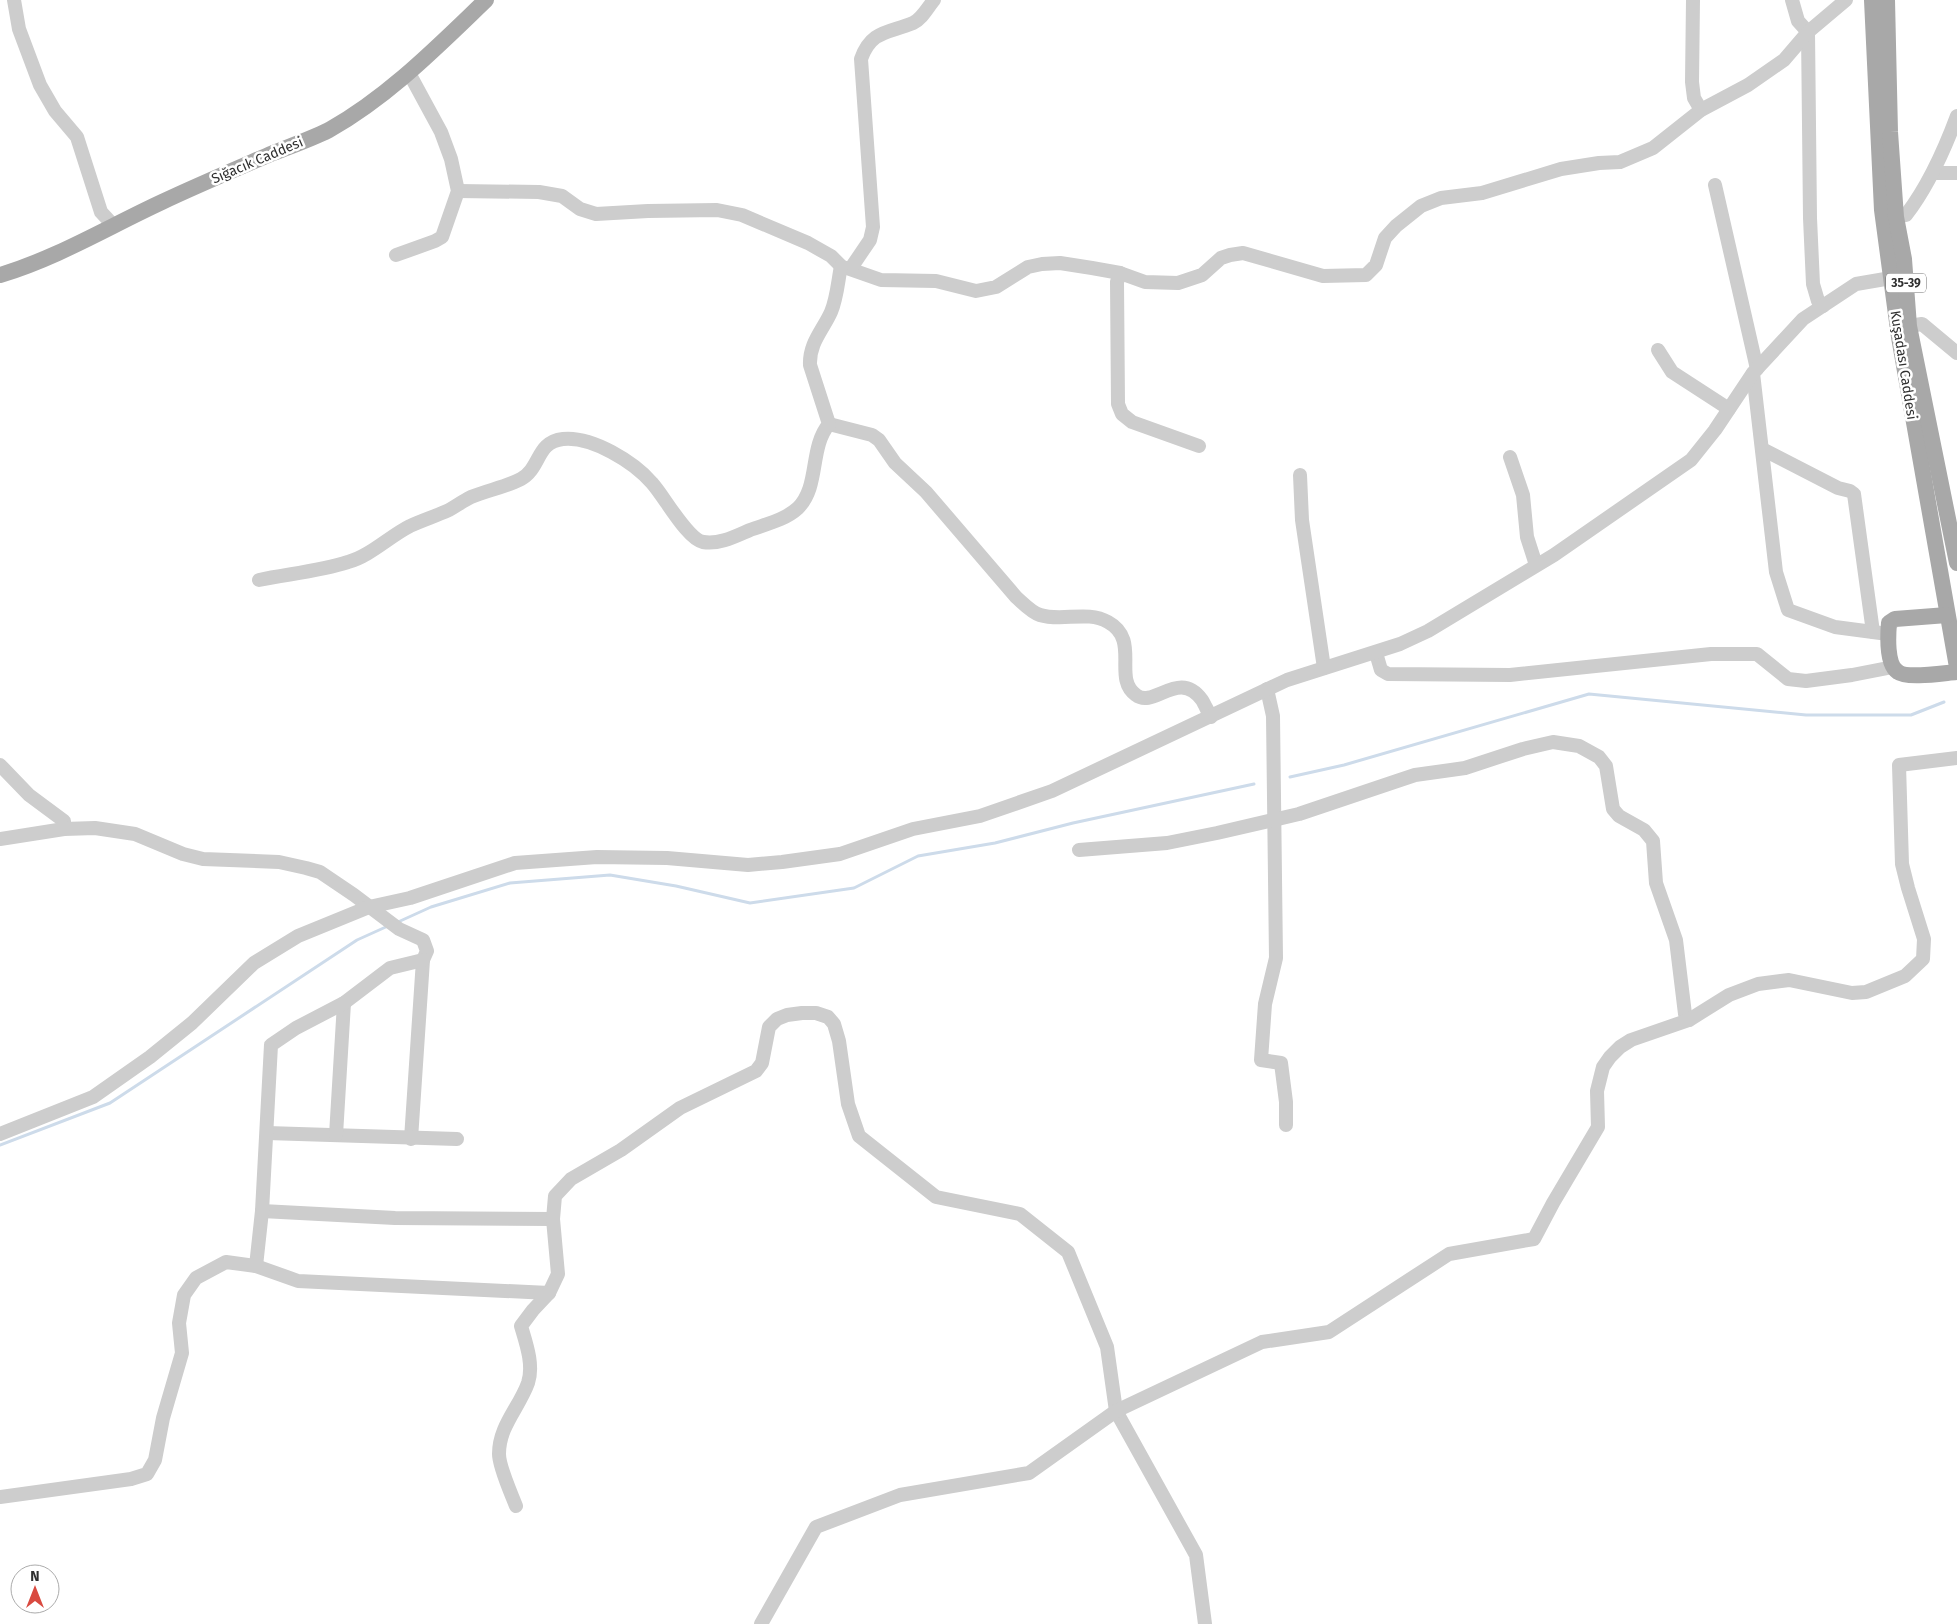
<svg xmlns="http://www.w3.org/2000/svg" width="1957" height="1624" font-family="'Fira Sans',sans-serif">
<style>
.lines{fill:none;stroke-linecap:round;stroke-linejoin:round}
.stream{stroke:#cddbea;stroke-width:3}
.minor{stroke:#cdcdcd;stroke-width:14}
.major{stroke:#a8a8a8;stroke-width:16}
.labels{text-anchor:middle;stroke-width:5;stroke-linejoin:round;paint-order:stroke}
.shield{fill:#fff;stroke:#6e6e6e;stroke-width:1}
.shield-label{font-size:12px;font-weight:bold;fill:#303030}
.street-label{font-size:14px;fill:#303030;stroke:#fff}
</style>
<rect width="100%" height="100%" fill="#fff"/>
<g class="lines">
<g class="stream">
<path d="M1290 777 1344 765 1589 694 1806 715H1911L1944 702"/>
<path d="M398 922 431 907 510 883 610 875 676 886 750 903 854 888 918 856 995 843 1073 823 1254 784"/>
<path d="M0 1145 110 1103 357 940 388 926"/>
</g>
<g class="minor">
<path d="M14 0 19 29 40 85 55 111 77 137 101 212 113 225"/>
<path d="M1693 0 1692 82 1694 98 1701 110"/>
<path d="M1792 0 1798 21 1808 32 1810 218 1813 284 1818 301 1823 306"/>
<path d="M1933 173H1957"/>
<path d="M1715 185 1757 369"/>
<path d="M458 191 539 192 562 196 580 209 596 214 648 211 717 210 742 215 808 243 831 256 841 266 881 280 936 281 976 291 996 287 1028 267 1042 264 1060 263 1092 268 1120 273 1145 282 1178 283 1202 275 1221 258 1230 255 1243 253 1323 276 1366 275 1376 265 1385 238 1396 226 1421 206 1441 198 1482 193 1561 169 1599 163 1620 162 1653 148 1701 110 1748 85 1784 60 1808 32 1846 0"/>
<path d="M1896 217 1906 215C1929 185 1944 151 1957 116"/>
<path d="M396 255 435 241 442 237 458 191 451 159 441 132 409 73"/>
<path d="M851 268 870 240 873 227 861 59C871 30 889 33 913 23 922 19 928 7 934 0"/>
<path d="M1120 273 1117 282 1118 404 1122 414 1132 422 1199 446"/>
<path d="M1909 326 1922 324 1957 353"/>
<path d="M1658 350 1672 372 1729 409"/>
<path d="M1753 373 1776 572 1788 610 1835 627 1888 634"/>
<path d="M829 424 872 435 879 440 895 463 926 492 1016 597C1023 603 1031 612 1040 615 1062 622 1087 610 1108 622 1141 640 1112 678 1136 695 1154 709 1179 668 1202 700 1205 705 1208 712 1211 717"/>
<path d="M1762 449 1838 488 1850 491 1854 494 1873 632"/>
<path d="M1510 457 1523 495 1527 537 1536 565"/>
<path d="M1300 475 1302 520 1324 668"/>
<path d="M259 580C288 574 320 571 348 562 370 556 390 536 410 526 423 520 436 516 449 510 456 506 463 501 471 497 488 490 506 487 521 479 541 468 536 442 563 439 592 436 634 462 652 483 664 496 687 539 703 542 719 545 736 536 750 530 766 524 785 520 798 508 820 486 809 448 829 424L810 365C809 343 823 330 831 312 837 298 838 281 841 266"/>
<path d="M1376 653 1381 670 1388 674 1510 675 1711 654H1757L1788 679 1806 681 1852 675 1893 667"/>
<path d="M1267 689 1273 716 1276 958 1265 1004 1261 1060 1281 1063 1286 1102V1125"/>
<path d="M0 765 29 795 64 821V829"/>
<path d="M0 839 64 829 95 828 135 834 183 854 203 859 279 862 306 868 320 872 354 895 399 929 423 940 427 951 423 960 411 1139"/>
<path d="M1079 850 1167 843 1217 833 1299 814 1400 780 1415 775 1465 768 1523 749 1553 742 1579 746 1599 757 1606 766 1613 809 1619 816 1644 830 1653 841 1656 883 1676 940 1685 1014 1689 1020"/>
<path d="M267 1133 457 1139"/>
<path d="M0 1134 93 1097 150 1057 192 1023 254 963 298 936 369 907 410 898 515 863 597 857 667 858 748 865 782 862 840 854 913 829 980 816 1052 791 1287 680 1400 644 1428 631 1554 555 1691 460 1715 430 1753 373 1803 319 1856 284 1891 278"/>
<path d="M336 1135 344 1003"/>
<path d="M262 1211 395 1218 553 1219"/>
<path d="M256 1266 262 1211 271 1045 296 1028 344 1003 390 968 423 960"/>
<path d="M0 1497 131 1479 147 1474 155 1460 163 1418 182 1353 179 1323 184 1295 196 1278 226 1262 256 1266 298 1281 549 1293 558 1274 553 1219 555 1196 571 1179 621 1150 680 1108 756 1071 762 1063 769 1027 777 1019 787 1015 802 1013H816L828 1017 834 1024 839 1041 848 1104 859 1136 936 1197 1020 1214 1068 1252 1107 1347 1116 1411 1196 1555 1205 1624"/>
<path d="M516 1506C511 1493 499 1467 499 1454 499 1426 519 1408 528 1383 534 1365 526 1343 521 1326L533 1310 549 1293"/>
<path d="M761 1624 816 1527 900 1495 1029 1473 1116 1411 1262 1342 1329 1332 1449 1254 1534 1239 1553 1203 1598 1127 1597 1091 1603 1067 1610 1057 1620 1047 1631 1040 1689 1020 1729 995 1758 984 1789 980 1852 993 1866 992 1905 976 1923 959 1924 939 1908 888 1902 864 1899 765 1957 758"/>
</g>
<g class="major">
<path d="M1872 0 1882 210 1899 337 1957 667"/>
<path d="M1887 0 1890 132 1896 217 1904 259 1909 326 1957 563"/>
<path d="M0 275C57 258 108 227 162 202 198 185 236 169 273 153 291 146 311 139 329 130 389 96 437 47 486 0"/>
<path d="M1947 615 1895 619 1889 623C1888 635 1886 665 1898 672 1907 679 1944 673 1957 672"/>
</g>
</g>
<g class="labels">
<rect class="shield" x="1886" y="273.5" width="40" height="19" rx="4"/>
<g class="shield-label">
<text x="1906" y="287">35-39</text>
</g>
<g class="street-label">
<text transform="translate(257 160) rotate(-23)" y="5">Sığacık Caddesi</text>
<text transform="translate(1904 365) rotate(81)" y="5">Kuşadası Caddesi</text>
</g>
</g>
<g transform="translate(35 1589)"><circle r="24" fill="#ffffff" stroke="#acacac"/>
<path d="M0-4L9 19L0 12L-9 19Z" fill="#d94a40"/>
<text y="-8" font-size="14" font-weight="bold" text-anchor="middle" fill="#303030">N</text>
</g>
</svg>
